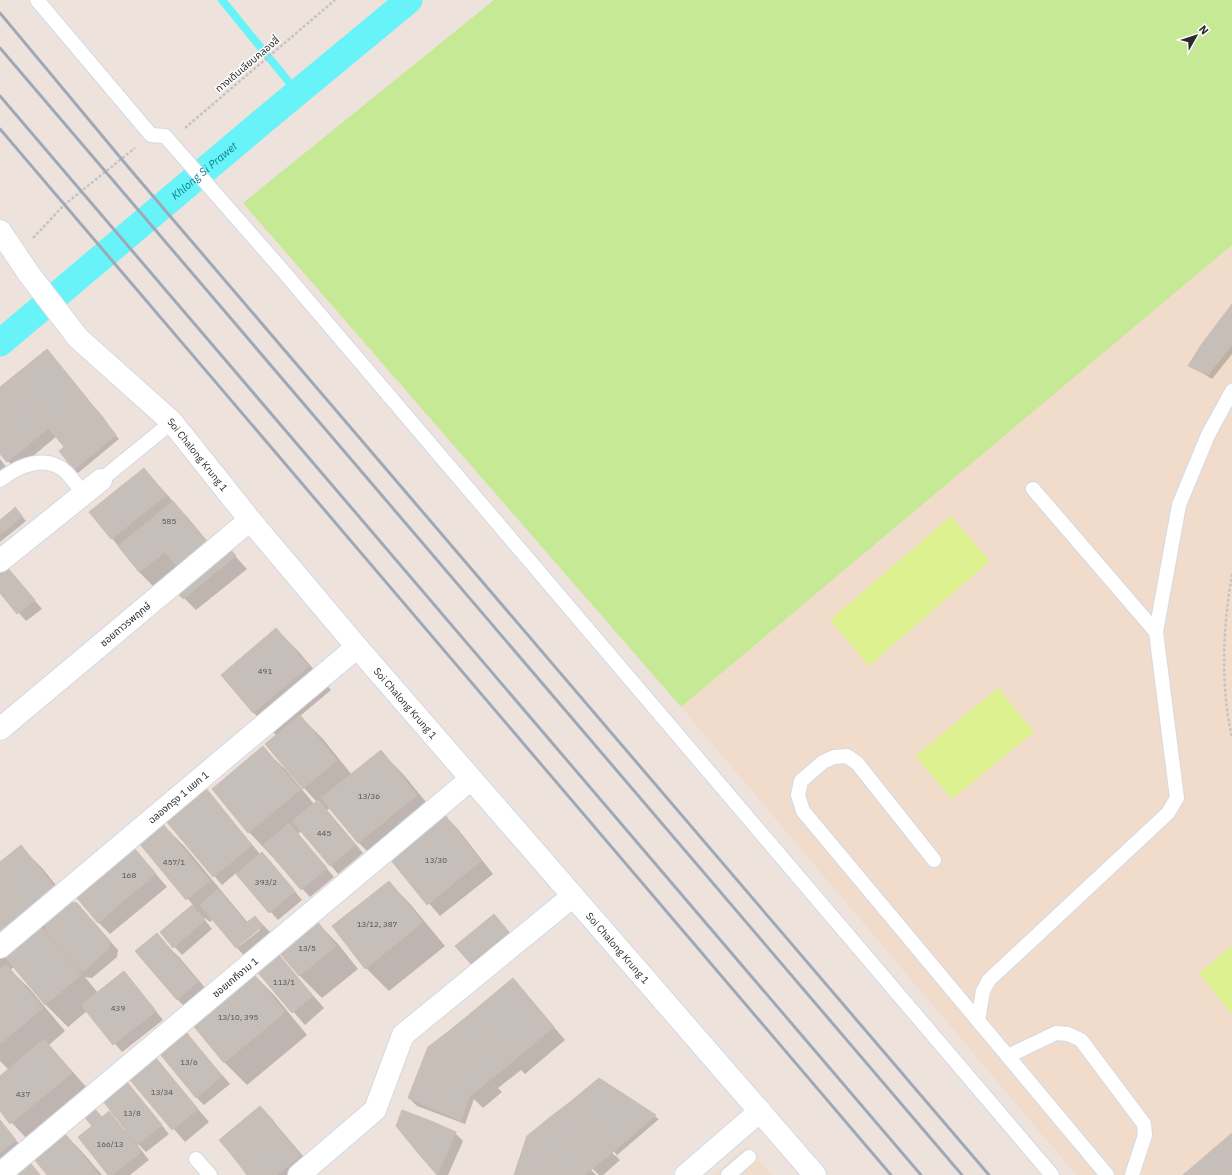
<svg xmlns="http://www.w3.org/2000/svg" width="1232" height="1175" font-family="'IBM Plex Sans','Noto Sans Thai',sans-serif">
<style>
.education{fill:#f1dccb}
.green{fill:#c5e995}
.pitch{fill:#def190}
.shadow{fill:#0003;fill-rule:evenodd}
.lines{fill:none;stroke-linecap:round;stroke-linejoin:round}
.stream{stroke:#68f3f8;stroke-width:8}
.canal{stroke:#68f3f8;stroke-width:27}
.building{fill:#c6beb8;stroke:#cabeb6}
.lane-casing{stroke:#d1dae5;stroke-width:16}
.street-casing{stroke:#d1dae5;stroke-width:24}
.path{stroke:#c4c4c4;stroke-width:2.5;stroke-dasharray:3 2;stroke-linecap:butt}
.lane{stroke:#fff;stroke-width:14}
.street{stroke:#fff;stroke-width:22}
.rail{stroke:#9ea8b7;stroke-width:3}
.labels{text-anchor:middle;stroke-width:3;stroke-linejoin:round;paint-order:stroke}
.number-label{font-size:8px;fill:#52504e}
.street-label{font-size:10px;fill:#2b2b2b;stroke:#fff}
.water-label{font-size:11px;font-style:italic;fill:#058191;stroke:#fff}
</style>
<rect width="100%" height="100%" fill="#eee2dc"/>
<g class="education">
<path d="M1232 245V1175H1076L681 707Z"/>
<path d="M747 1146 772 1175H713Z"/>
</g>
<path class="green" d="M494 0H1232V245L681 707 243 203Z"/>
<g class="pitch">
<path d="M951 516 990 561 869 666 830 620Z"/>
<path d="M998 688 1034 732 952 799 915 756Z"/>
<path d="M1232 946V1014L1199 973Z"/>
</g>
<g class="shadow">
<path d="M1232 307V354L1212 379 1190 366Z"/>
<path d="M47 350 119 439 78 473 74 469 66 447 57 436 16 470 0 452V389Z"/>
<path d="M0 459 7 468 0 474Z"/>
<path d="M144 469 189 519 217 553 226 546 247 569 196 610 174 588H155L139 572 91 512Z"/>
<path d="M15 509 26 521 0 542V521Z"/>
<path d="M7 568 42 609 26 621 0 591V574Z"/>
<path d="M276 629 299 652 331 690 300 716 323 739 352 775 381 752 403 774 439 818 445 816 457 828 493 874 440 916 390 858 381 865 358 842 331 808 327 810 363 853 338 874 302 831 298 834 334 877 310 897 249 832 213 789 263 748 286 770 314 804 317 802 304 788 277 736 254 713 222 675Z"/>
<path d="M205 789 260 854 262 853 270 861 302 900 278 920 236 873 222 885 167 821Z"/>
<path d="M163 825 186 848 248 923 255 917 271 933 252 964 237 948 260 930 259 928 236 948 213 919 210 922 205 918 204 919 212 929 182 955 161 932 193 905 141 843Z"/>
<path d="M21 847 43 869 71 904H77L118 950 117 957 92 978 85 977 98 993 124 972 163 1020 122 1052 87 1011 68 1027 45 1004 14 967 10 970 29 988 65 1031 49 1045 88 1089 27 1139 0 1110V1077L9 1070 0 1061V863Z"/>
<path d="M135 850 167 887 110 934 98 922Z"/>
<path d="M389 882 411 905 445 946 389 991 366 968Z"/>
<path d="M494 915 516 940 478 971 470 963Z"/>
<path d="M316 921 338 944 358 969 322 998 299 975Z"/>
<path d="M156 935 179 957 217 1002 252 973 275 996 307 1035 247 1085 224 1062 197 1019 177 999Z"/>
<path d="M276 953 324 1008 305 1025 256 969Z"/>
<path d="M513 979 565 1040 525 1074 521 1070 498 1088 502 1092 483 1108 474 1099 465 1124 417 1106 409 1098 429 1048Z"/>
<path d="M182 1029 230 1084 204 1105 196 1097Z"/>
<path d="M151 1054 209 1122 185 1142 127 1074Z"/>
<path d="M599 1079 659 1119 616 1156 620 1160 603 1175H599L589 1165 588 1167 596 1175H515ZM576 1110H578L617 1155 615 1156Z"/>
<path d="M127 1083 169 1134 146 1152 136 1142H135L149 1160 130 1175H109L102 1118 109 1113 124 1130 126 1129Z"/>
<path d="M268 1115 316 1171 312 1175H249Z"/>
<path d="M0 1120 23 1149 0 1168Z"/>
<path d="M62 1131 84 1154 102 1175H48Z"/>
<path d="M455 1133 463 1141 448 1175H437L419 1153Z"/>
</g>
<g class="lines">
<path class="stream" d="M222 0 297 92"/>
<path class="canal" id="s1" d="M0 343 263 121 409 0"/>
</g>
<g class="building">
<path d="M1232 304V345L1208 375 1188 366 1201 345Z"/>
<path d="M47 349 86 397 48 427 10 379Z"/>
<path d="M10 379 49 428 23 449 0 420V387Z"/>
<path d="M86 397 94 407 56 437 48 427Z"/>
<path d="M94 407 102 416 64 447 56 437Z"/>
<path d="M102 416 109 426 72 456 64 447Z"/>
<path d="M0 420 23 449 7 462 0 454Z"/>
<path d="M109 426 116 435 80 465 72 456Z"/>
<path d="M64 447 80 465 74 470 59 451Z"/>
<path d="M144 468 166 495 111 539 89 512Z"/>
<path d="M173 501 206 541 176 565 165 552 139 572 118 546Z"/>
<path d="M15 507 23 517 18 520 11 511Z"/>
<path d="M11 511 18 520 1 534 0 520Z"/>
<path d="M226 544 236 556 183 599 173 588Z"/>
<path d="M7 567 35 600 17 614 0 593V572Z"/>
<path d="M276 628 309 666 253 713 221 675Z"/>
<path d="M300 715 337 760 303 789 265 744Z"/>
<path d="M263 746 300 790 248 833 212 789Z"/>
<path d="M381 750 417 795 358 843 321 798Z"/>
<path d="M205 787 252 845 213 877 166 821Z"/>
<path d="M318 800 355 845 330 866 292 821Z"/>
<path d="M445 815 481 861 427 905 390 859Z"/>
<path d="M289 823 327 868 301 890 263 845Z"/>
<path d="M163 824 210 881 186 900 139 843Z"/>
<path d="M21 845 57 890 0 937V862Z"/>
<path d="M135 849 156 874 123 901 102 876Z"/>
<path d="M262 852 295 891 269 913 236 874Z"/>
<path d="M102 876 123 901 98 923 77 898Z"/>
<path d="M389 881 423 922 365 969 332 926Z"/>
<path d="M218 889 246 923 255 916 263 926 236 948 200 905Z"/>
<path d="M70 902 77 903 110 941 109 948 84 971 78 970 46 931V923Z"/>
<path d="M192 905 205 920 173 948 160 932Z"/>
<path d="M494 914 509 932 470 963 455 946Z"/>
<path d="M316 920 336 946 299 976 278 951Z"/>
<path d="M41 927 81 975 45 1005 5 957Z"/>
<path d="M157 933 198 982 177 1000 135 951Z"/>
<path d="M276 951 313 996 292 1013 255 969Z"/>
<path d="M6 964 43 1008 0 1044V969Z"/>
<path d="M124 971 156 1011 113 1045 81 1005Z"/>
<path d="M252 972 285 1012 224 1063 191 1023Z"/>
<path d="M513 978 554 1027 512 1062 471 1013Z"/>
<path d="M471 1013 491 1037 469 1055 449 1031Z"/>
<path d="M182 1027 222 1076 196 1098 156 1049Z"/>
<path d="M449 1031 469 1055 449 1072 428 1047Z"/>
<path d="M491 1037 512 1062 490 1080 469 1055Z"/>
<path d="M44 1039 72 1073 10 1124 0 1111V1076Z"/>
<path d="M428 1047 449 1072 436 1110 408 1098Z"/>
<path d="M151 1052 198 1109 172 1130 125 1074Z"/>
<path d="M469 1055 490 1080 470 1096 449 1072Z"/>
<path d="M449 1072 470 1096 461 1121 436 1110Z"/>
<path d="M599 1078 656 1115 613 1152 570 1102Z"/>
<path d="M127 1082 162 1125 137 1145 103 1101Z"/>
<path d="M570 1102 592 1127 571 1144 549 1118Z"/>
<path d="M260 1106 272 1119 230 1153 219 1140Z"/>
<path d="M93 1107 102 1117 109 1111 141 1152 112 1175H108L78 1137 92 1126 83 1115Z"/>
<path d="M402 1110 431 1121 418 1153 396 1126Z"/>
<path d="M549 1118 571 1144 549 1162 527 1136Z"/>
<path d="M272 1119 282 1133 241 1167 230 1153Z"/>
<path d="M0 1120 16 1140 0 1153Z"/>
<path d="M431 1121 456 1132 437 1175 418 1153Z"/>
<path d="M592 1127 613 1152 592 1169 571 1144Z"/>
<path d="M62 1130 99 1175H47L31 1155Z"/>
<path d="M282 1133 301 1155 277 1175H247L241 1167Z"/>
<path d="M1232 1133V1175H1183Z"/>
<path d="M527 1136 560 1175H514Z"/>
<path d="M571 1144 592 1169 585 1175H560L549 1162Z"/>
<path d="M28 1160 40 1175H11Z"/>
</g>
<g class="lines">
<g class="lane-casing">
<g id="lane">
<path d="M37 0 151 135 165 136 283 271 1052 1175"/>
<path d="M0 480C18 466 46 453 66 472 72 478 78 487 84 494"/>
<path d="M101 480 172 422"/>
<path d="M1033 489 1156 632"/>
<path d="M934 860 857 763 847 756 834 757 823 762 801 781 798 795 803 811 1107 1175"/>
<path d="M978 1020 983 991 989 980 1168 813 1177 798 1156 632 1179 505 1208 435 1232 391"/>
<path d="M1008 1056 1056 1033 1068 1034 1081 1040 1144 1124 1145 1135 1132 1175"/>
<path d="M196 1159 210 1175"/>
<path d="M728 1175 749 1157"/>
</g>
</g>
<g class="street-casing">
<g id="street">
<path id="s2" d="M0 231 29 274 78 338 172 422 250 520 357 647 815 1175"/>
<path d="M0 561 101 480"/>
<path d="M0 729 250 520"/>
<path d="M0 947 357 647"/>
<path d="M0 1174 471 779"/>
<path d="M299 1175 375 1110 403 1035 573 896"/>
<path d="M686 1175 760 1111"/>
</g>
</g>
<g class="path">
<path d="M185 128 335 0"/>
<path d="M33 238 64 205 135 148"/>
<path d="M1232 574C1223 627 1220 684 1232 737"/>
</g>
<use href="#lane" class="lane"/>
<use href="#street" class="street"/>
<g class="rail">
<path d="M0 13 129 168 989 1175"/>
<path d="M0 48 962 1175"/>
<path d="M0 96 921 1175"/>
<path d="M0 129 891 1175"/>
</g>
</g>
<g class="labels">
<g class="number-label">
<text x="169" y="524">585</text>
<text x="265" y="674">491</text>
<text x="369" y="799">13/36</text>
<text x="324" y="836">445</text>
<text x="436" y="863">13/30</text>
<text x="174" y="865">457/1</text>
<text x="129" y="878">168</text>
<text x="266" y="885">393/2</text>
<text x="377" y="927">13/12, 387</text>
<text x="307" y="951">13/5</text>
<text x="284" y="985">113/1</text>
<text x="118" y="1011">439</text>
<text x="238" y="1020">13/10, 395</text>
<text x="189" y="1065">13/6</text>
<text x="162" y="1095">13/34</text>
<text x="23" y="1097">437</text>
<text x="132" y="1116">13/8</text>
<text x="110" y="1147">166/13</text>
</g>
<g class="street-label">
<text transform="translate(247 64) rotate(-40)" y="4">ทางเดินเลียบคลองสี่</text>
<text dy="4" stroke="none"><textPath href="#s2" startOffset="300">Soi Chalong Krung 1</textPath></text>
<text transform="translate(125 624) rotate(-40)" y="4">ซอยถาวรพฤกษ์</text>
<text dy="4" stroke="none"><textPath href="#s2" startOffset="624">Soi Chalong Krung 1</textPath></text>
<text transform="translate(178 797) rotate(-40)" y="4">ฉลองกรุง 1 แยก 1</text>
<text dy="4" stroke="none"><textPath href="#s2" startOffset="948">Soi Chalong Krung 1</textPath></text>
<text transform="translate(235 977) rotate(-40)" y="4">ซอยเกกีงาม 1</text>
</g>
<g class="water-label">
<text dy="4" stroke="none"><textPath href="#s1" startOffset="267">Khlong Si Prawet</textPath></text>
</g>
</g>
<g transform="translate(1196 36) rotate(51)" stroke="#ffffff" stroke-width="3" paint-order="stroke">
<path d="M0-3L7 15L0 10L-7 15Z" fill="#2b2b2b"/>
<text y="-6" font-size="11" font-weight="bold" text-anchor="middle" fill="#2b2b2b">N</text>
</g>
</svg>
